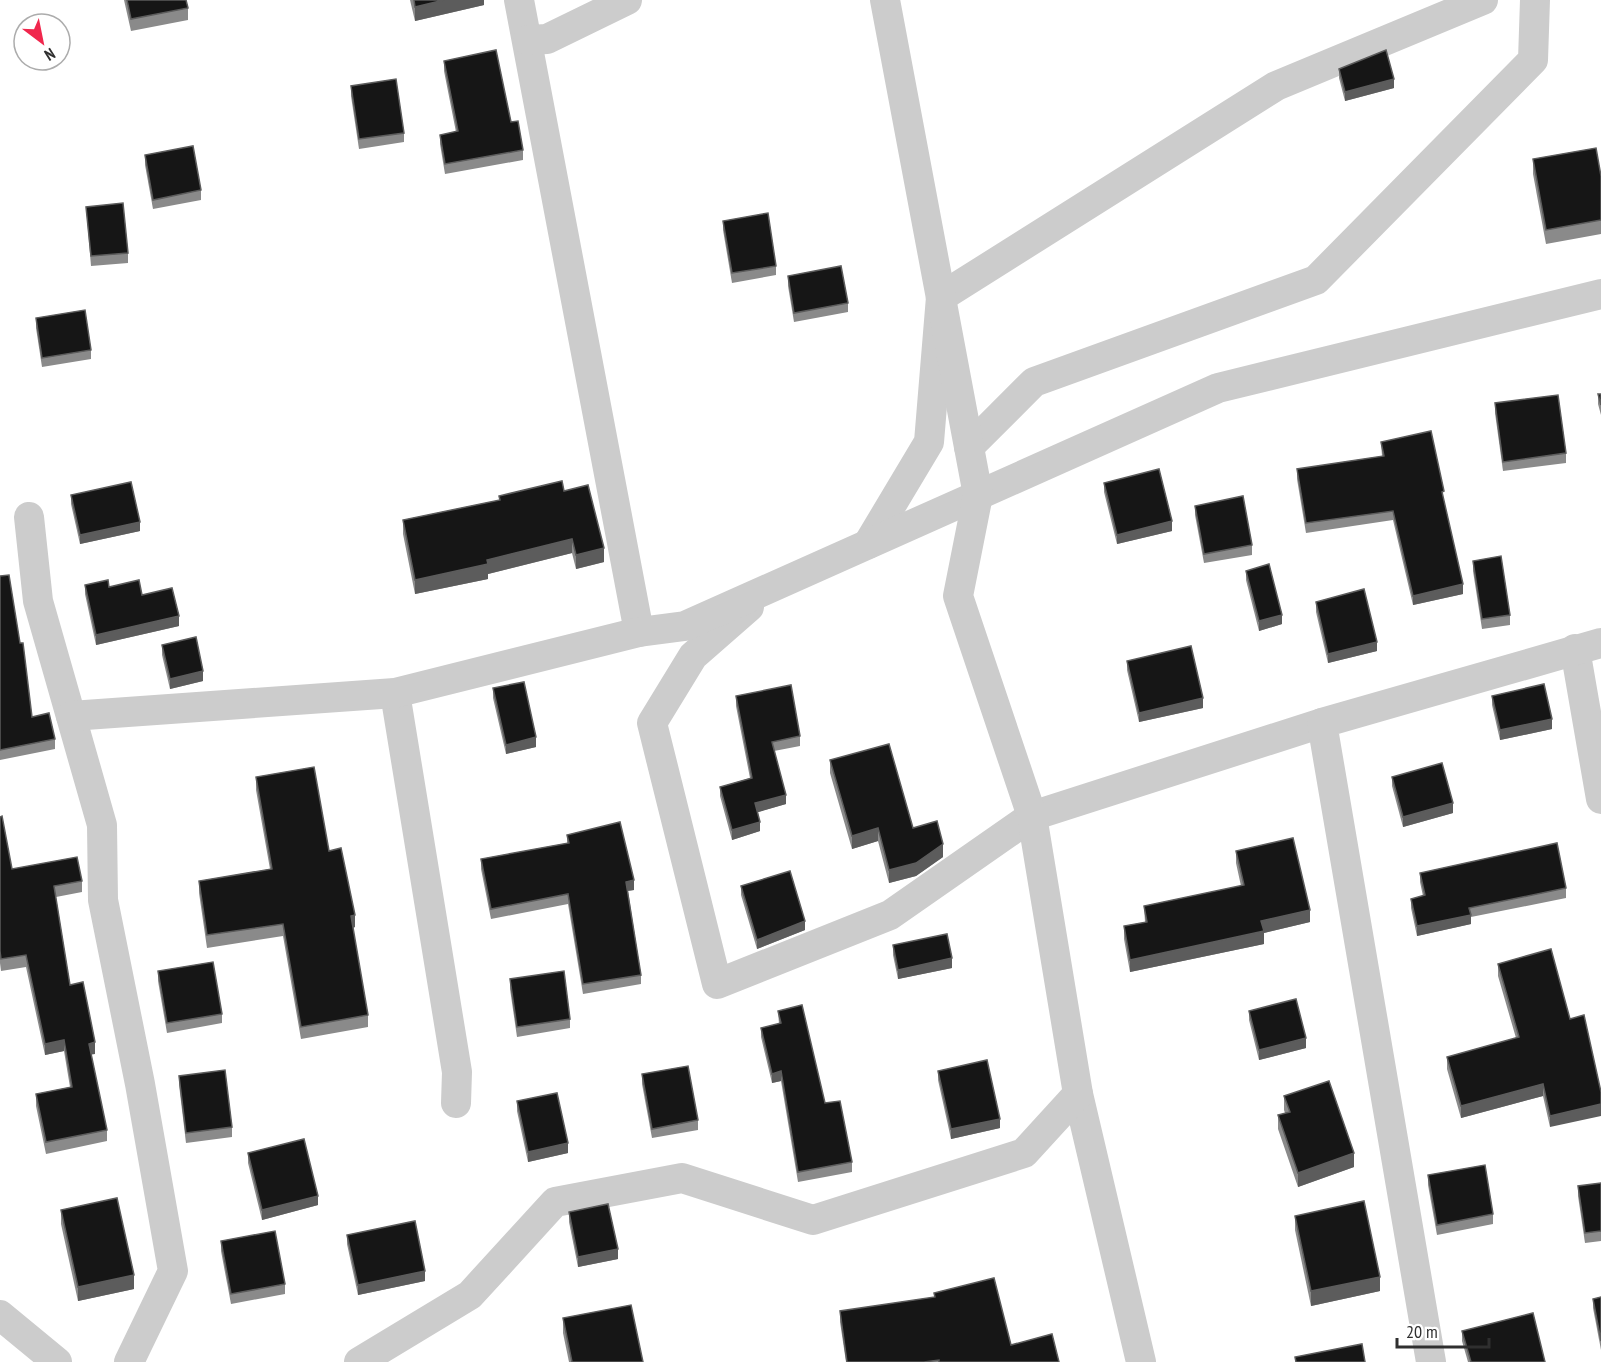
<svg xmlns="http://www.w3.org/2000/svg" width="1601" height="1362" font-family="'PT Sans Narrow',sans-serif">
<style>
.lines{fill:none;stroke-linecap:round;stroke-linejoin:round}
.minor{stroke:#ccc;stroke-width:30}
.wall{fill:#8a8a8a}
.shaded-wall{fill:#5c5c5c}
.building{fill:#161616;stroke:#5c5c5c;stroke-width:1.5}
</style>
<rect width="100%" height="100%" fill="#fff"/>
<g class="lines">
<g class="minor">
<path d="M519 0 639 632"/>
<path d="M528 40 547 39 627 0"/>
<path d="M969 447 1034 382 1316 280 1533 60 1535 0"/>
<path d="M29 517 38 601 102 825 103 900 140 1084 173 1271 129 1362"/>
<path d="M868 544 929 442 941 297 1276 86 1483 0"/>
<path d="M749 607 693 656 652 723 717 984 890 915 1032 816 1322 723"/>
<path d="M1575 649 1601 799"/>
<path d="M395 693 457 1072 456 1103"/>
<path d="M71 716 395 693 639 632 685 626 1218 388 1601 294"/>
<path d="M1078 1094 1141 1362"/>
<path d="M0 1315 57 1362"/>
<path d="M359 1362 470 1295 555 1202 682 1178 813 1220 1024 1153 1078 1094 1032 816 958 596 978 495 885 0"/>
<path d="M1431 1362 1322 723 1601 643"/>
</g>
</g>
<g class="wall">
<path d="M124 0H186L188 8V20L131 31Z"/>
<path d="M410 0H484V5L415 21Z"/>
<path d="M444 61 523 150V160L445 174 440 144V135L456 132 444 71Z"/>
<path d="M1339 69 1394 88 1345 101 1339 78Z"/>
<path d="M351 86 404 133V142L359 149 351 96Z"/>
<path d="M145 155 201 190V200L153 209 145 165Z"/>
<path d="M1533 159 1601 176V234L1546 244 1533 174Z"/>
<path d="M86 207 128 253V263L91 266Z"/>
<path d="M723 221 776 266V275L732 283 723 230Z"/>
<path d="M788 276 848 303V312L794 322 788 286Z"/>
<path d="M36 318 91 350V359L42 367 36 328Z"/>
<path d="M1598 394H1601V415L1598 404Z"/>
<path d="M1495 403 1566 453V463L1503 471 1495 413Z"/>
<path d="M1381 442 1444 501 1463 594 1413 605 1393 520 1306 533 1297 479V469L1382 456Z"/>
<path d="M1104 483 1172 531 1117 544 1104 492Z"/>
<path d="M564 491 604 562 576 569 572 553 488 574V579L415 594 403 534V520L499 500V496Z"/>
<path d="M71 495 140 531 80 544 71 504Z"/>
<path d="M1195 506 1252 545V555L1204 563 1195 515Z"/>
<path d="M1473 561 1510 615V625L1482 629 1473 571Z"/>
<path d="M1246 571 1282 624 1259 631 1246 580Z"/>
<path d="M0 576 32 717 55 739V749L0 760Z"/>
<path d="M85 585 109 587 142 595 179 626 96 645 85 594Z"/>
<path d="M1316 602 1377 651 1328 663 1316 612Z"/>
<path d="M162 645 203 681 170 689 162 655Z"/>
<path d="M1127 661 1203 708 1139 722 1127 670Z"/>
<path d="M493 688 536 747 506 754 493 698Z"/>
<path d="M736 696 800 736V746L774 751 786 804 758 812 760 831 732 840 720 796V787L750 778 736 706Z"/>
<path d="M1492 696 1552 729 1500 740 1492 705Z"/>
<path d="M830 760 913 828 943 857 916 876 889 883 878 841 852 849 830 773Z"/>
<path d="M256 777 329 851 355 927 353 928 368 1015V1027L301 1039 283 936 207 948 199 893V881L270 869 256 790Z"/>
<path d="M1392 777 1453 813 1403 827 1392 786Z"/>
<path d="M0 817 12 869 82 881V892L56 897 70 985 95 1054H91L107 1130V1141L46 1154 36 1106V1094L70 1087 64 1051 45 1055 26 967 1 971 0 963Z"/>
<path d="M567 835 634 890 628 891 641 975V984L583 994 568 904 491 919 481 869V859L567 843Z"/>
<path d="M1236 851 1310 922 1264 933V944L1130 972 1124 939V926L1145 922 1144 906 1241 886 1236 863Z"/>
<path d="M1420 873 1566 888V898L1471 917V924L1417 936 1411 908V899L1423 896 1420 882Z"/>
<path d="M741 886 805 930 757 949 741 895Z"/>
<path d="M893 945 952 968 898 979 893 955Z"/>
<path d="M1551 949 1550 1127 1543 1096 1461 1118 1447 1069V1057L1516 1038 1498 976V964Z"/>
<path d="M158 971 222 1014V1023L167 1033 158 981Z"/>
<path d="M510 979 570 1019V1028L517 1037 510 989Z"/>
<path d="M778 1011 825 1103 852 1162V1172L798 1182 781 1081 772 1083 761 1037V1028L779 1024Z"/>
<path d="M1249 1011 1306 1048 1259 1060 1249 1020Z"/>
<path d="M938 1071 1000 1128 951 1139 938 1080Z"/>
<path d="M642 1074 698 1120V1130L652 1138 642 1084Z"/>
<path d="M179 1076 232 1127V1137L186 1143 179 1085Z"/>
<path d="M1284 1096 1354 1167 1298 1187 1278 1129V1115L1285 1113 1284 1110Z"/>
<path d="M517 1101 568 1153 528 1162 517 1111Z"/>
<path d="M248 1153 318 1205 262 1220 248 1163Z"/>
<path d="M1428 1175 1493 1214V1224L1437 1235 1428 1185Z"/>
<path d="M1601 1183V1241L1585 1243 1578 1196V1186Z"/>
<path d="M61 1210 134 1289 78 1301 61 1224Z"/>
<path d="M569 1212 618 1259 578 1267 569 1222Z"/>
<path d="M1295 1216 1380 1291 1311 1306 1295 1230Z"/>
<path d="M347 1235 425 1281 358 1295 347 1244Z"/>
<path d="M221 1241 285 1284V1294L231 1304 221 1251Z"/>
<path d="M934 1293 1011 1345 1059 1362H846L840 1322V1311L934 1297Z"/>
<path d="M1601 1297V1350L1593 1308V1299Z"/>
<path d="M563 1318 643 1362H569L563 1333Z"/>
<path d="M1462 1331 1545 1362H1468L1462 1341Z"/>
</g>
<g class="shaded-wall">
<path d="M444 0H484V5L415 21V7Z"/>
<path d="M1394 79V88L1345 101V92Z"/>
<path d="M1172 521V531L1117 544V535Z"/>
<path d="M140 522V531L80 544V535Z"/>
<path d="M572 539V553L488 574V579L415 594V580L487 560Z"/>
<path d="M604 548V562L576 569V555Z"/>
<path d="M1463 584V594L1413 605V596Z"/>
<path d="M1282 615V624L1259 631V621Z"/>
<path d="M179 616V626L96 645V635Z"/>
<path d="M1377 642V651L1328 663V654Z"/>
<path d="M203 671V681L170 689V679Z"/>
<path d="M1203 698V708L1139 722V713Z"/>
<path d="M1552 719V729L1500 740V730Z"/>
<path d="M536 737V747L506 754V745Z"/>
<path d="M786 795V804L755 813V803Z"/>
<path d="M1453 803V813L1403 827V817Z"/>
<path d="M760 822V831L732 840V830Z"/>
<path d="M878 828V841L852 849V836Z"/>
<path d="M943 844V857L916 876 889 883V870Z"/>
<path d="M634 880V890L626 891V882Z"/>
<path d="M1310 910V922L1264 933V944L1130 972V960L1261 921Z"/>
<path d="M355 915V927L351 928V916Z"/>
<path d="M1471 915V924L1417 936V926Z"/>
<path d="M805 921V930L757 949V940Z"/>
<path d="M952 958V968L898 979V970Z"/>
<path d="M1306 1038V1048L1259 1060V1050Z"/>
<path d="M64 1040V1051L45 1055V1044Z"/>
<path d="M95 1042V1054L89 1055V1044Z"/>
<path d="M781 1071V1081L772 1083V1074Z"/>
<path d="M1543 1084V1096L1461 1118V1106Z"/>
<path d="M1601 1104V1116L1550 1127V1116Z"/>
<path d="M1000 1119V1128L951 1139V1129Z"/>
<path d="M568 1143V1153L528 1162V1152Z"/>
<path d="M1354 1153V1167L1298 1187V1173Z"/>
<path d="M318 1196V1205L262 1220V1210Z"/>
<path d="M618 1249V1259L578 1267V1257Z"/>
<path d="M425 1271V1281L358 1295V1285Z"/>
<path d="M134 1275V1289L78 1301V1287Z"/>
<path d="M1380 1277V1291L1311 1306V1291Z"/>
</g>
<g class="building">
<path d="M127 0H186L188 8 131 19Z"/>
<path d="M414 0H444L415 7Z"/>
<path d="M496 50 511 122 518 121 523 150 445 164 440 135 458 131 444 61Z"/>
<path d="M1386 50 1394 79 1345 92 1339 69Z"/>
<path d="M396 79 404 133 359 139 351 86Z"/>
<path d="M193 146 201 190 153 200 145 155Z"/>
<path d="M1596 148 1601 176V220L1546 230 1533 159Z"/>
<path d="M123 203 128 253 91 256 86 207Z"/>
<path d="M768 213 776 266 732 273 723 221Z"/>
<path d="M841 266 848 303 794 313 788 276Z"/>
<path d="M85 310 91 350 42 358 36 318Z"/>
<path d="M1598 394H1601V405Z"/>
<path d="M1558 395 1566 453 1503 462 1495 403Z"/>
<path d="M1431 431 1444 491 1442 492 1463 584 1413 596 1393 511 1306 523 1297 469 1384 456 1381 442Z"/>
<path d="M1159 469 1172 521 1117 535 1104 483Z"/>
<path d="M562 481 564 491 588 485 604 548 576 555 572 539 487 560 488 564 415 580 403 520 500 500 499 496Z"/>
<path d="M131 482 140 522 80 535 71 495Z"/>
<path d="M1243 496 1252 545 1204 554 1195 506Z"/>
<path d="M1501 556 1510 615 1482 619 1473 561Z"/>
<path d="M1269 564 1282 615 1259 621 1246 571Z"/>
<path d="M9 575 20 643H23L32 717 49 713 55 739 0 750V576Z"/>
<path d="M108 580 109 587 139 580 142 595 172 588 179 616 96 635 85 585Z"/>
<path d="M1364 589 1377 642 1328 654 1316 602Z"/>
<path d="M196 637 203 671 170 679 162 645Z"/>
<path d="M1191 646 1203 698 1139 713 1127 661Z"/>
<path d="M524 682 536 737 506 745 493 688Z"/>
<path d="M1544 684 1552 719 1500 730 1492 696Z"/>
<path d="M791 685 800 736 772 742 786 795 755 803 760 822 732 830 720 787 752 778 736 696Z"/>
<path d="M889 744 913 828 937 821 943 844 916 863 889 870 878 828 852 836 830 760Z"/>
<path d="M1442 763 1453 803 1403 817 1392 777Z"/>
<path d="M314 767 329 851 341 848 355 915 351 916 368 1015 301 1027 283 924 207 935 199 881 272 869 256 777Z"/>
<path d="M2 816 12 869 77 857 82 881 54 886 70 985 83 982 95 1042 89 1044 107 1130 46 1142 36 1094 72 1087 64 1040 45 1044 26 955 1 959 0 951V817Z"/>
<path d="M620 822 634 880 626 882 641 975 583 984 568 894 491 909 481 859 569 843 567 835Z"/>
<path d="M1293 838 1310 910 1261 921 1264 931 1130 960 1124 926 1147 922 1144 906 1244 885 1236 851Z"/>
<path d="M1557 843 1566 888 1469 908 1471 915 1417 926 1411 899 1425 895 1420 873Z"/>
<path d="M790 871 805 921 757 940 741 886Z"/>
<path d="M947 934 952 958 898 970 893 945Z"/>
<path d="M1551 949 1570 1019 1584 1015 1601 1092V1104L1550 1116 1543 1084 1461 1106 1447 1057 1519 1037 1498 964Z"/>
<path d="M213 962 222 1014 167 1023 158 971Z"/>
<path d="M564 971 570 1019 517 1027 510 979Z"/>
<path d="M1296 999 1306 1038 1259 1050 1249 1011Z"/>
<path d="M802 1005 825 1103 840 1101 852 1162 798 1172 781 1071 772 1074 761 1028 781 1023 778 1011Z"/>
<path d="M987 1060 1000 1119 951 1129 938 1071Z"/>
<path d="M688 1066 698 1120 652 1129 642 1074Z"/>
<path d="M225 1070 232 1127 186 1133 179 1076Z"/>
<path d="M1329 1081 1354 1153 1298 1173 1278 1115 1290 1112 1284 1096Z"/>
<path d="M557 1093 568 1143 528 1152 517 1101Z"/>
<path d="M304 1139 318 1196 262 1210 248 1153Z"/>
<path d="M1485 1165 1493 1214 1437 1225 1428 1175Z"/>
<path d="M1601 1183V1231L1585 1233 1578 1186Z"/>
<path d="M117 1198 134 1275 78 1287 61 1210Z"/>
<path d="M1364 1201 1380 1277 1311 1291 1295 1216Z"/>
<path d="M608 1204 618 1249 578 1257 569 1212Z"/>
<path d="M415 1221 425 1271 358 1285 347 1235Z"/>
<path d="M275 1231 285 1284 231 1294 221 1241Z"/>
<path d="M994 1278 1011 1345 1052 1334 1059 1362H939V1360L924 1362H847L840 1311 935 1297 934 1293Z"/>
<path d="M1601 1297V1341L1593 1299Z"/>
<path d="M631 1305 643 1362H572L563 1318Z"/>
<path d="M1533 1313 1545 1362H1471L1462 1331Z"/>
<path d="M1362 1344 1365 1362H1296L1295 1357Z"/>
</g>
<g transform="translate(42 42) rotate(148)"><circle r="28" fill="#ffffff" stroke="#acacac" stroke-width="1.5"/>
<path d="M0-4.5L10 22L0 15L-10 22Z" fill="#f0274d"/>
<text y="-9" font-size="16" font-weight="bold" text-anchor="middle" fill="#2f2f2f">N</text>
</g>
<path d="M1397 1338v9h92v-9" fill="none" stroke="#2f2f2f" stroke-width="3"/>
<text x="1406" y="1338" font-size="18" fill="#2f2f2f" stroke="#ffffff" stroke-width="4.5" paint-order="stroke">20 m</text>
</svg>
